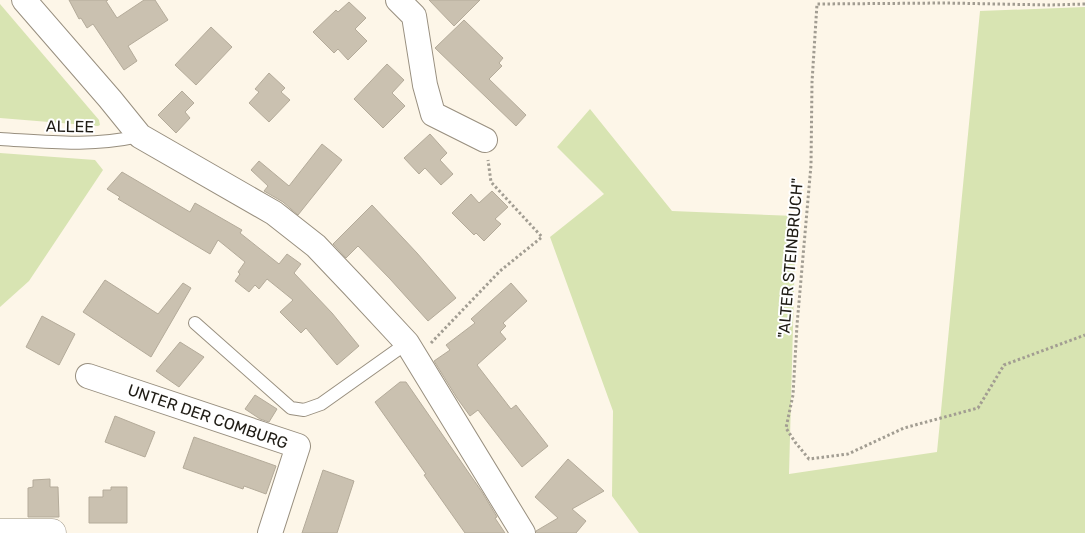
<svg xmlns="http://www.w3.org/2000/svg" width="1085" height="533" font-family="Rubik,sans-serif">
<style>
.green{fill:#d8e4b2}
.building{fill:#cac1b0;stroke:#b4ab9a}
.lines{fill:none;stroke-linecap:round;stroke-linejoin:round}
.lane-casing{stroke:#988f7f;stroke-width:14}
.street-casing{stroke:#988f7f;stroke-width:26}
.secondary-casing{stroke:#988f7f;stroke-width:29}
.path{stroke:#a29d92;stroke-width:3;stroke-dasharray:2.5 2.5;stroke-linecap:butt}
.lane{stroke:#fff;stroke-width:12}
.street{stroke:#fff;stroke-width:24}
.secondary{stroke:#fff;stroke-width:28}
.labels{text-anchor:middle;stroke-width:4;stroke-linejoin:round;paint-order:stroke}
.street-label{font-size:16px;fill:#1f1c15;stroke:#fff}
</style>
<rect width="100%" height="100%" fill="#fdf6e8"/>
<g class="green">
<path d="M0 4 99 120 100 125 98 126 0 118Z"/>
<path d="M1085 7V533H639L612 496 613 411 550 237 604 194 557 147 590 109 672 211 796 216 789 474 937 452 980 11Z"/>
<path d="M0 153 95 160 103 170 29 281 0 307Z"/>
</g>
<g class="building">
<path d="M69 0H108L106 1 117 18 144 0H155L168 20 128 46 137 61 124 70 93 24 87 28 81 18 79 19Z"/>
<path d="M429 0H480L454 26Z"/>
<path d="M349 2 366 18 355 29 367 41 348 60 338 49 334 53 313 32 336 10 338 12Z"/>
<path d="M464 20 503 58 499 63 502 66 489 79 526 115 516 126 435 48Z"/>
<path d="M211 27 232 47 196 85 175 65Z"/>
<path d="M387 64 404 80 392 93 405 106 383 128 354 99Z"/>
<path d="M269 73 285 88 281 92 290 100 269 122 249 103 259 92 255 89Z"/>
<path d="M182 91 194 103 185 112 190 118 176 133 158 115Z"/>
<path d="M430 134 447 153 440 160 453 174 441 185 425 168 419 174 404 158Z"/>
<path d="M322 144 342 160 298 215 283 202 264 191 268 186 251 170 259 161 289 186Z"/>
<path d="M122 172 190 212 195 203 242 230 240 233 279 264 287 254 301 264 294 273 332 313 359 346 337 365 306 328 301 333 280 312 293 300 267 279 259 289 255 285 249 292 235 281 240 274 238 272 245 262 218 240 210 254 118 199 120 197 107 189Z"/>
<path d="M492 191 508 207 495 219 501 224 484 241 476 233 474 235 452 213 471 194 479 203Z"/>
<path d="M372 205 417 253 456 298 428 321 390 279 358 246 346 258 333 244Z"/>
<path d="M105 280 158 314 183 283 191 288 151 357 83 312Z"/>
<path d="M511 283 527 301 503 323 506 326 500 332 506 339 477 365 511 409 516 405 548 446 522 467 478 410 470 416 457 398 434 361 450 350 446 345 475 323 471 319Z"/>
<path d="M42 316 75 334 59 365 26 347Z"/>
<path d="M180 342 204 357 179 387 156 371Z"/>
<path d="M400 382H406L482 492 497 517 495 518 505 533H465L424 475 426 474 375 402Z"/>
<path d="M255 395 277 409 269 422 260 419 245 409Z"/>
<path d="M115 416 155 432 145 457 105 442Z"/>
<path d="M194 437 276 466 266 494 244 486 243 489 183 468Z"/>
<path d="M568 459 604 491 572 509 586 521 576 533H537L536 531 558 518 535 497Z"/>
<path d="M323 470 354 481 337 533H302Z"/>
<path d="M50 479V487H58L59 517H28V488L33 487V480Z"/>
<path d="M111 487H127V523H89V497H103V490H111Z"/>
</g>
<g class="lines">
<g class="lane-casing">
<g id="lane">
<path d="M0 139C50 142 90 147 140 136"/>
<path d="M195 323 291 408 304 410 321 404 407 343"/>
</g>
</g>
<g class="street-casing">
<g id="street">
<path d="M24 0 110 99 140 136 274 213 316 246 354 286 407 343 523 533"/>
<path d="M398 0 414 16 425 85 433 114 485 140"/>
<path d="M88 376 298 446 270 533"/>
</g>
</g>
<g class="secondary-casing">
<path id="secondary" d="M0 533H52"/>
</g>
<g class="path">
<path d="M1085 4 1050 5 946 3 817 4 812 82 811 165 797 325 793 395 786 428 795 442 809 459 848 454 904 428 978 408 1004 365 1085 335"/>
<path d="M431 343 500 271 542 237 491 182 488 160"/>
</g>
<use href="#lane" class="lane"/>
<use href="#street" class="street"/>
<use href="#secondary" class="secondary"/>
</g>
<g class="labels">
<g class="street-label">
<text transform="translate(70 126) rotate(1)" y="6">ALLEE</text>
<text transform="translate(790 258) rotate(-85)" y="6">"ALTER STEINBRUCH"</text>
<text transform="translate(208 416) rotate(19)" y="6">UNTER DER COMBURG</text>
</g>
</g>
</svg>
